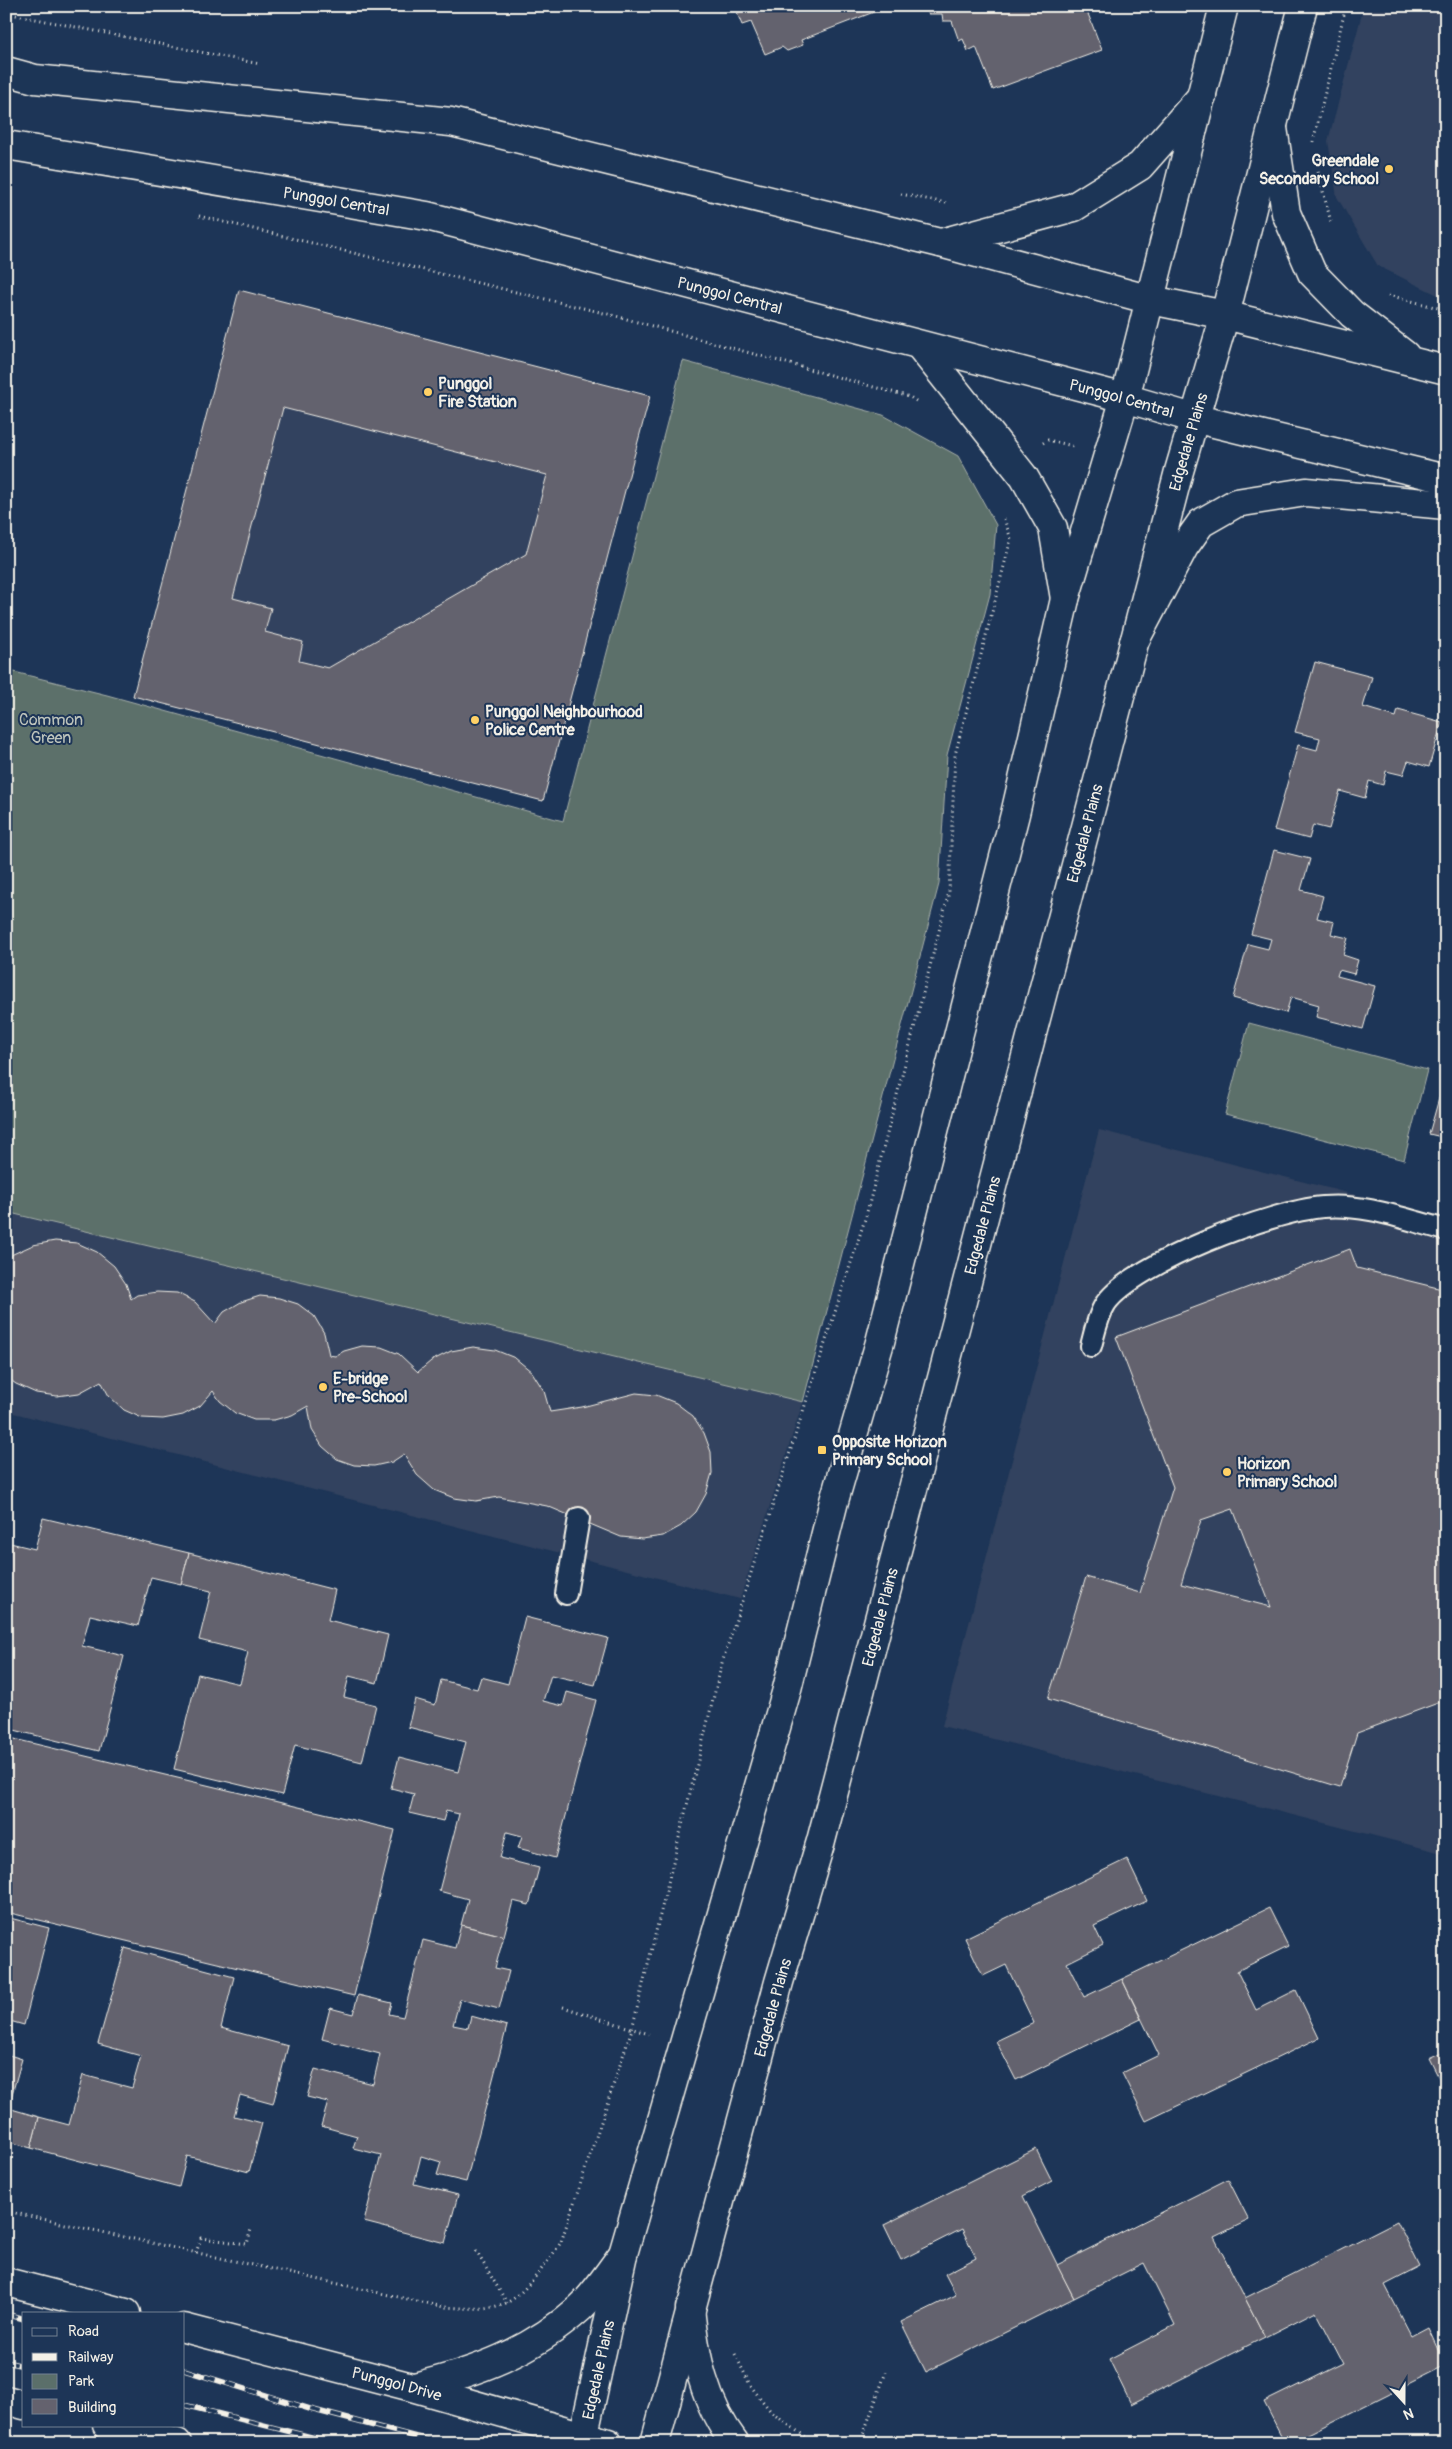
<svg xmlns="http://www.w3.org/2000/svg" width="1452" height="2449" font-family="Pangolin,sans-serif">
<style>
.built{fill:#32425e}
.green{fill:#5b6f6a;stroke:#a8b0a9}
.building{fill:#64626e;stroke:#f4f1e8;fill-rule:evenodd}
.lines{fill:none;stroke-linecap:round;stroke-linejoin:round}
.service-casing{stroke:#f4f1e8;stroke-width:24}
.minor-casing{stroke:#f4f1e8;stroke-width:31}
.tertiary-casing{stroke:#f4f1e8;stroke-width:31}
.secondary-casing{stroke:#f4f1e8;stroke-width:31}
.path{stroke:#f4f1e8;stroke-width:3;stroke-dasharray:1 4;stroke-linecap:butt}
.service{stroke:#1d3557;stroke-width:20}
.minor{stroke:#1d3557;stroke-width:28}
.tertiary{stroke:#1d3557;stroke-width:28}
.secondary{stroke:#1d3557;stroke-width:28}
.rail-casing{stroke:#f4f1e8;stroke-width:5.5}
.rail{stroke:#1d3557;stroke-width:4;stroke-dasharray:11;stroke-linecap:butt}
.poi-dot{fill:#ffd166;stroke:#1d3557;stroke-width:2}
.labels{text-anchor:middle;stroke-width:4;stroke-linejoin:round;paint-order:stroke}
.poi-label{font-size:16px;font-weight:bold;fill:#f4f1e8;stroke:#1d3557;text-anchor:start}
.street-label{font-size:16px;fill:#f4f1e8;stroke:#1d3557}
.park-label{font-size:16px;fill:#bec4bc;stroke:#1d3557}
</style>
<rect width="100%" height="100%" fill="#1d3557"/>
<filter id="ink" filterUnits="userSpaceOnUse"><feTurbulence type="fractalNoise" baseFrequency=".02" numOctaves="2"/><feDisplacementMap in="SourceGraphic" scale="10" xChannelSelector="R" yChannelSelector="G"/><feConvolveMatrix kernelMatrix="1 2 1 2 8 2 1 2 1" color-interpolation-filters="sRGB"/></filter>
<g filter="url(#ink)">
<g class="built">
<path d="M1364 6H1446V299L1378 266 1337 197 1328 141Z"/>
<path d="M283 408 547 475 526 554 328 668 299 661 303 642 265 632 271 608 233 598Z"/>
<path d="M1099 1130 1446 1218V1854L942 1726Z"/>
<path d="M6 1212 803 1402 740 1599 6 1411Z"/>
</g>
<g class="green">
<path d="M683 361 883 415 958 456 996 525 990 594 947 755 939 884 803 1402 6 1212V670L107 695 563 821Z"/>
<path d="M1249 1023 1427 1070 1404 1160 1225 1114Z"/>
</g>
<g class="building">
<path d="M753 6H916V11L879 10 801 40 803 45 787 51 782 47 765 54 751 22 742 25 737 13Z"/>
<path d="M928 6H1085L1102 50 993 90 976 47 968 51 963 39 959 41 952 21H943L942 14H928Z"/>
<path d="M239 290 650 396 543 801 133 696ZM283 408 547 475 526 554 328 668 299 661 303 642 265 632 271 608 233 598Z"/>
<path d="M1315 662 1372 677 1363 707 1396 717 1398 710 1442 722 1429 767 1408 761 1403 775 1386 771 1383 785 1369 781 1365 798 1340 791 1329 829 1313 825 1309 839 1274 830 1298 745 1317 750 1320 738 1295 732Z"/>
<path d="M1274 850 1310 859 1301 890 1323 896 1317 918 1334 922 1331 934 1348 938 1343 955 1358 960 1354 974 1339 970 1337 976 1375 986 1363 1029 1316 1017 1319 1005 1291 997 1286 1013 1233 998 1248 944 1268 949 1271 939 1251 934Z"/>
<path d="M1443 1084H1446V1138L1429 1134Z"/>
<path d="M55 1241 77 1243 97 1252 114 1266 126 1284 131 1299 137 1295 157 1292 177 1293 195 1302 215 1324 224 1312 241 1302 260 1296 279 1298 298 1304 314 1316 324 1333 329 1355 335 1356 344 1351 362 1346 381 1347 399 1354 418 1372 431 1361 451 1351 473 1347 495 1350 515 1358 532 1372 544 1391 550 1412 582 1407 636 1393 656 1395 676 1403 693 1416 704 1433 711 1452 712 1473 706 1494 696 1512 681 1526 663 1536 642 1539 621 1537 547 1506 499 1497 476 1501 454 1498 434 1490 417 1475 404 1454 392 1462 374 1466 354 1465 337 1459 322 1446 312 1430 308 1406 292 1415 274 1420H254L235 1413 220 1401 213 1391 200 1406 183 1415 163 1419 142 1418 124 1410 109 1396 101 1381 79 1393 57 1396 36 1393 16 1384 6 1377V1260L13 1254 33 1245Z"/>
<path d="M1350 1249 1357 1268 1446 1290V1700L1357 1733 1340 1787 1048 1699 1086 1577 1140 1593 1173 1487 1116 1337ZM1233 1509 1271 1607 1181 1584 1201 1520Z"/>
<path d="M43 1518 189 1553 181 1584 151 1577 138 1626 90 1615 82 1646 124 1656 99 1751 6 1728V1542L35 1549Z"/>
<path d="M189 1553 335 1590 328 1620 388 1635 377 1683 349 1676 344 1697 376 1705 362 1762 295 1745 282 1795 174 1769 198 1674 240 1684 248 1652 199 1640 211 1591 181 1584Z"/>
<path d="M525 1617 608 1638 595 1685 551 1675 543 1701 563 1706 567 1692 596 1700 555 1858 518 1848 522 1836 507 1832 500 1858 539 1868 529 1905 513 1901 504 1936 461 1925 468 1899 439 1891 459 1814 446 1811 443 1821 409 1813 414 1794 391 1788 399 1757 458 1772 466 1742 408 1727 415 1699 435 1705 441 1680 477 1689 481 1677 508 1684Z"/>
<path d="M6 1737 395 1830 354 1996 6 1912Z"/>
<path d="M1127 1859 1147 1901 1094 1926 1103 1945 1067 1963 1084 1997 1122 1979 1141 2019 1016 2080 996 2041 1034 2023 1006 1965 983 1976 965 1938Z"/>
<path d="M1269 1908 1288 1946 1237 1971 1256 2010 1296 1990 1319 2038 1146 2121 1122 2073 1159 2055 1122 1979Z"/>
<path d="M6 1917 49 1928 24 2025 6 2020Z"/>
<path d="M461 1925 504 1936 495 1968 509 1971 499 2009 460 1999 453 2025 468 2028 471 2016 507 2026 466 2182 437 2175 441 2162 421 2156 414 2184 458 2195 445 2243 364 2222 381 2155 353 2148 357 2136 321 2126 328 2102 307 2097 315 2069 373 2084 380 2054 322 2039 330 2008 353 2014 358 1995 392 2003 389 2014 403 2017 423 1940 455 1948Z"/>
<path d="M125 1948 234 1977 221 2028 288 2046 273 2104 240 2095 234 2116 262 2123 249 2172 187 2156 179 2187 31 2148 39 2117 69 2125 83 2075 132 2088 141 2056 98 2044Z"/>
<path d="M1446 2050V2092L1429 2058Z"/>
<path d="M6 2054 22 2059 8 2108 39 2117 31 2148 6 2141Z"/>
<path d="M1036 2149 1052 2181 1023 2196 1074 2298 926 2372 901 2322 956 2295 945 2274 976 2258 962 2229 901 2260 884 2225Z"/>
<path d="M1228 2179 1249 2220 1214 2237 1265 2337 1131 2404 1109 2359 1175 2325 1144 2263 1074 2298 1057 2265Z"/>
<path d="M1397 2221 1420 2267 1385 2285 1412 2337 1429 2328 1446 2365 1290 2443H1285L1264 2402 1343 2363 1316 2311 1265 2337 1245 2298Z"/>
<path d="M1446 2248V2267L1438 2251Z"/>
</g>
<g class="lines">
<g class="service-casing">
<g id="service">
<path d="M1091 1346C1095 1331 1098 1315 1106 1303 1136 1262 1272 1211 1323 1207 1364 1203 1407 1220 1446 1230"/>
<path d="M566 1594 579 1518"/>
</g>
</g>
<g class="minor-casing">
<g id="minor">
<path id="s1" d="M582 2443 623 2254 786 1693 834 1501 880 1342 1015 814 1065 599 1125 398 1224 6"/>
<path id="s2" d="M655 2443 779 1982 821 1841 1179 471 1225 315 1303 6"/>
</g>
</g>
<g class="tertiary-casing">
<g id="tertiary">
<path d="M6 2282 126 2313"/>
<path d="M690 2308C695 2357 704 2403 735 2443"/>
<path id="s3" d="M184 2328 412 2387 608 2443"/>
<path d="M414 2387C477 2372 531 2352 580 2308 596 2293 609 2272 623 2254"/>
<path d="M6 2400 24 2405"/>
<path d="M107 2425 177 2443"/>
</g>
</g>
<g class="secondary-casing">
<g id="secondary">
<path d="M6 71 35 79 451 122 940 243 1151 300 1225 315 1446 370"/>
<path d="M1273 128 1286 213 1312 273 1352 314 1405 355"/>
<path id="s4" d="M6 145 427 216 1125 398 1193 418 1446 479"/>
<path d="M941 243 1074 207 1140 166 1202 96"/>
<path d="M920 346 1024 477 1053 528 1065 599"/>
<path d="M1134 642 1184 547 1201 523 1236 503 1306 492 1446 505"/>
</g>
</g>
<g class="path">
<path d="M6 13 260 64"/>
<path d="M1313 142 1346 6"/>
<path d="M1318 172 1331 222"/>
<path d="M901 194 946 203"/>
<path d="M199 216 612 315 910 397 916 401"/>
<path d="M1388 295 1446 310"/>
<path d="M1043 443 1048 440 1073 446"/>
<path d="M563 2007 649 2034"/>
<path d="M6 2211 444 2307C464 2308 487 2311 506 2303 523 2296 551 2258 561 2242L632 2029 722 1663 866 1216 949 892 955 755 1011 539 1003 516"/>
<path d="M476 2251 507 2303"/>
<path d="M196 2253 201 2238 247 2244 251 2229"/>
<path d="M735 2354 750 2385 772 2413 814 2443"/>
<path d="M860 2443 886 2372"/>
</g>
<use href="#service" class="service"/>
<use href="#minor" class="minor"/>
<use href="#tertiary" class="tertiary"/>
<use href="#secondary" class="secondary"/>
<g class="rail-casing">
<g id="rail">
<path d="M6 2314 24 2319"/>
<path d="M6 2362 24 2366"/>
<path d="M184 2370 310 2409 439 2443"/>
<path d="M184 2405 335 2443"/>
</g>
</g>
<use href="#rail" class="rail"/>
</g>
</g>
<g class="poi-dot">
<circle cx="1389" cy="169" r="5"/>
<circle cx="428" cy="392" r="5"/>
<circle cx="475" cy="720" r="5"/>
<circle cx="323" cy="1387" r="5"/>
<rect x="817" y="1445" width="10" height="10" rx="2.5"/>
<circle cx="1227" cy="1472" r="5"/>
</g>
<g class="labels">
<g class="poi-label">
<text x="1379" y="166" text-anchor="end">Greendale<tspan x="1379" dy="18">Secondary School</tspan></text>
<text x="438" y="389">Punggol<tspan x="438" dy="18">Fire Station</tspan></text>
<text x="485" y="717">Punggol Neighbourhood<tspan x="485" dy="18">Police Centre</tspan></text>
<text x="333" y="1384">E-bridge<tspan x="333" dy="18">Pre-School</tspan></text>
<text x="832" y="1447">Opposite Horizon<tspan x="832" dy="18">Primary School</tspan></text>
<text x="1237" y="1469">Horizon<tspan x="1237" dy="18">Primary School</tspan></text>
</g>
<g class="street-label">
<text dy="6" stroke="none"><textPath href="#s4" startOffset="335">Punggol Central</textPath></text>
<text dy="6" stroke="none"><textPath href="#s4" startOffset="740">Punggol Central</textPath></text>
<text dy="6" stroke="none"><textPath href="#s4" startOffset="1145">Punggol Central</textPath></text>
<text dy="6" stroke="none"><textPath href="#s2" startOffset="2071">Edgedale Plains</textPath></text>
<text dy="6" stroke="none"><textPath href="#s2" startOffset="1666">Edgedale Plains</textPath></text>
<text dy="6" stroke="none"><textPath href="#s2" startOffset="1261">Edgedale Plains</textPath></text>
<text dy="6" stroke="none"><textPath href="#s2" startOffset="856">Edgedale Plains</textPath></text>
<text dy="6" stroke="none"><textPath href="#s2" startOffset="451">Edgedale Plains</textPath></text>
<text dy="6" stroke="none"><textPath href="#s1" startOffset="75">Edgedale Plains</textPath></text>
<text dy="6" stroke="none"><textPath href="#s3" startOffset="220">Punggol Drive</textPath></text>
</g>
<g class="park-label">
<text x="51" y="725">Common<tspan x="51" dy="18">Green</tspan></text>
</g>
</g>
<rect width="1452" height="2449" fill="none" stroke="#1d3557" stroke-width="25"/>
<rect x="12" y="12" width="1427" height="2424" fill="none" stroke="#f4f1e8" stroke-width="2" filter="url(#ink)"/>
<rect x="22" y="2312" width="162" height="115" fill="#1d3557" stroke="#738091"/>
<rect x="32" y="2328" width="25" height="8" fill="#1d3557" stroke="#738091"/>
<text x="68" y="2336" font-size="15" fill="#f4f1e8">Road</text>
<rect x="32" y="2353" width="25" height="8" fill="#f4f1e8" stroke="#738091"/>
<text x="68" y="2362" font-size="15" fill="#f4f1e8">Railway</text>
<rect x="32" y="2374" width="25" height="15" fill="#5b6f6a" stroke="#738091"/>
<text x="68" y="2386" font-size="15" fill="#f4f1e8">Park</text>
<rect x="32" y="2399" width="25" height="15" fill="#64626e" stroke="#738091"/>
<text x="68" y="2412" font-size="15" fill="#f4f1e8">Building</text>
<g transform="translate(1404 2402) rotate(159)" stroke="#1d3557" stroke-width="4" paint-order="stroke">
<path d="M0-4L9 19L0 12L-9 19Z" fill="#f4f1e8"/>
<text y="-8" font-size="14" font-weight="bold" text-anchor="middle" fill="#f4f1e8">N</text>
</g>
</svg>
